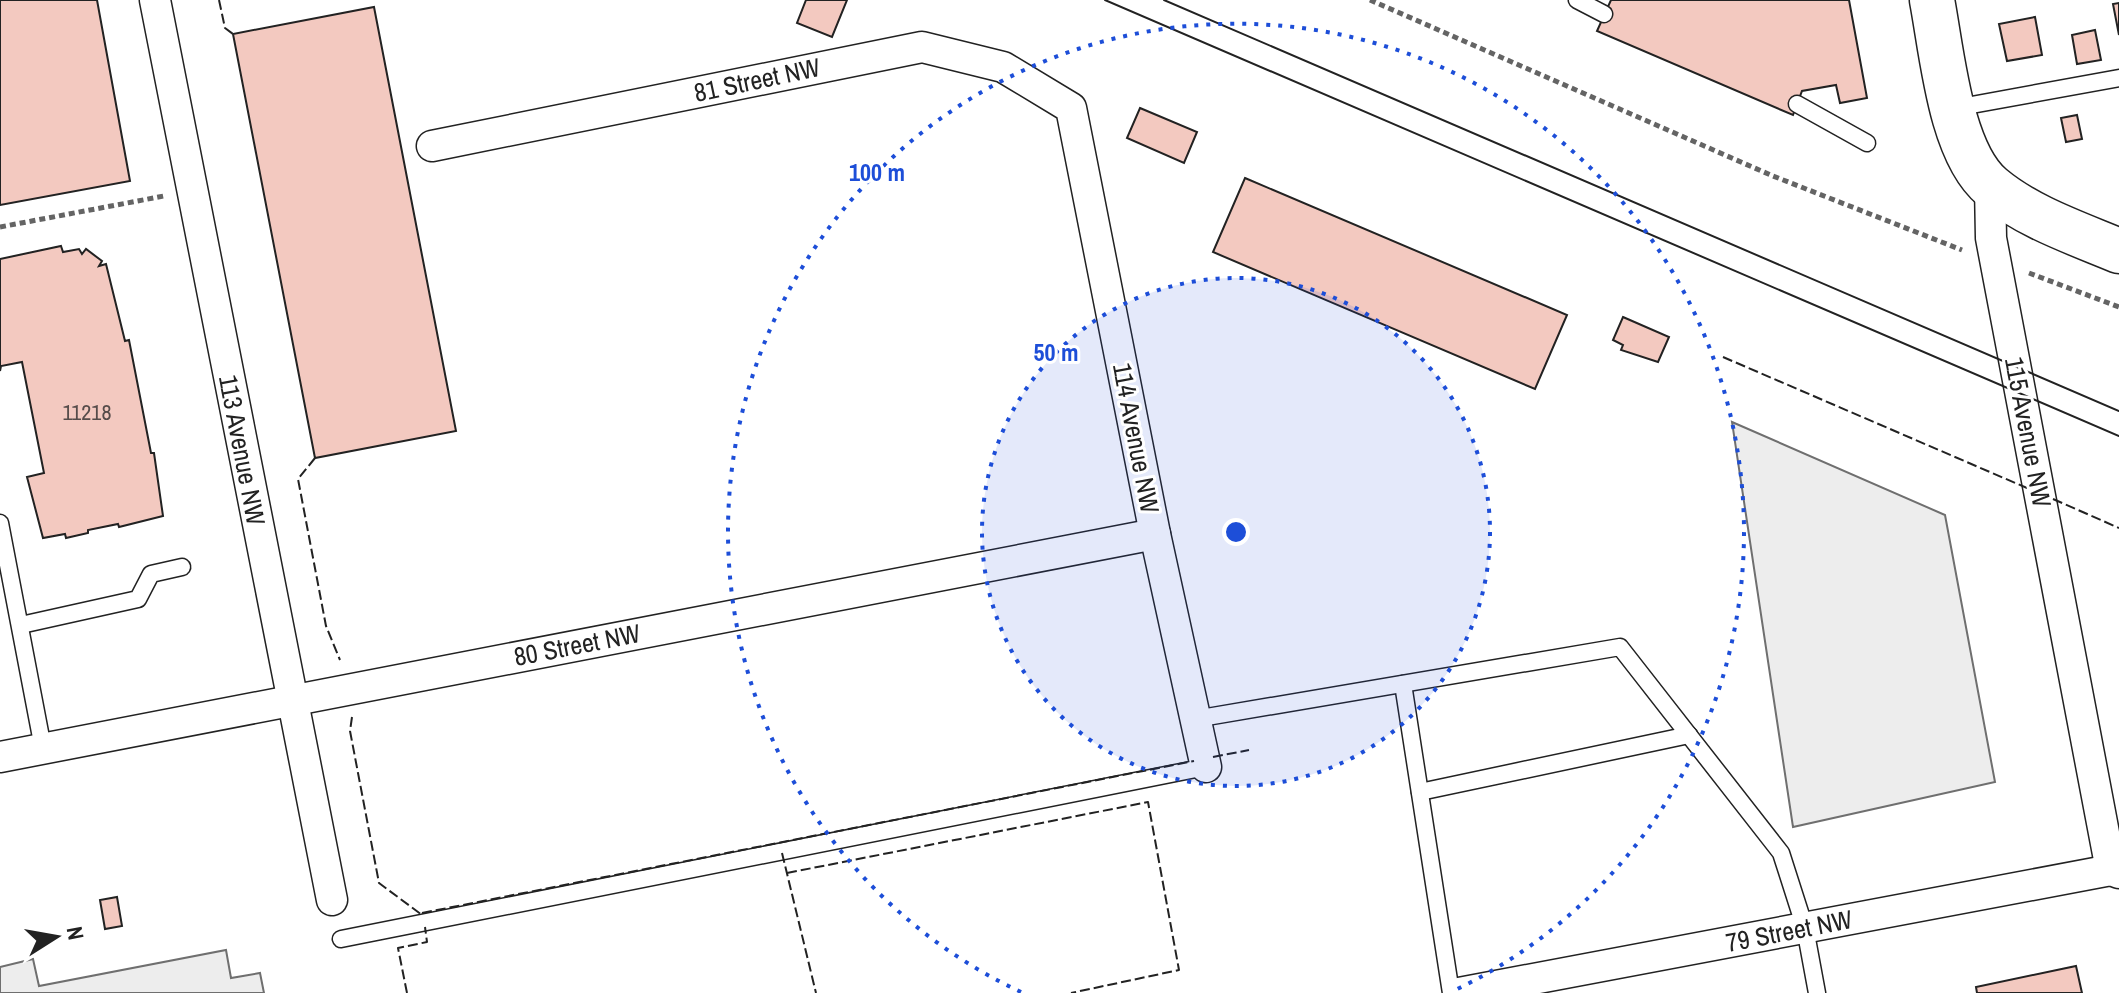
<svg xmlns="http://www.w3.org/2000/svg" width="2119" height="993" font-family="'Archivo Narrow',sans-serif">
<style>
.parking{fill:#ededed;stroke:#6f6f6f;stroke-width:2}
.building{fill:#f3c9c0;stroke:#222;stroke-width:2}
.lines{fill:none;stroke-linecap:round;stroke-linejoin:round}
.lane-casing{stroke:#222;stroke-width:19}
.street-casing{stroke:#222;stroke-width:33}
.secondary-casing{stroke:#222;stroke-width:47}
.path{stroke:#646464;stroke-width:5;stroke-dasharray:6 4;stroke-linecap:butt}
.lane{stroke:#fff;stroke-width:16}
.street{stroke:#fff;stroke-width:30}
.secondary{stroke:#fff;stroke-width:44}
.tram{stroke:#222;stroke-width:2}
.fence{stroke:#222;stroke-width:2;stroke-dasharray:10 4;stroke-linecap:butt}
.ring{fill:none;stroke:#1d4ed8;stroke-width:4;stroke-dasharray:4 8}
.labels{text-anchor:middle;stroke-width:6;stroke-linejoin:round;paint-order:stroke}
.number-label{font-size:22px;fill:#564c4a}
.street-label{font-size:26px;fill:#222;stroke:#fff}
.centre{fill:#1d4ed8;stroke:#fff;stroke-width:4}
.ring-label{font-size:24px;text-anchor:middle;font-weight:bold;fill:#1d4ed8;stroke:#fff;stroke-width:6;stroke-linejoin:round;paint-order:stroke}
</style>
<rect width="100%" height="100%" fill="#fff"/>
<g class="parking">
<path d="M1732 422 1945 515 1995 782 1793 827Z"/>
<path d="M226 950 231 978 260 973 264 993H0V967L33 959 39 986Z"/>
</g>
<g class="building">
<path d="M0 0H97L130 181 0 205Z"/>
<path d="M806 0H847L832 37 797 23Z"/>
<path d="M1611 0H1849L1867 98 1840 103 1836 85 1802 91 1793 115 1597 31Z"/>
<path d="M2119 3V35L2113 4Z"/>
<path d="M374 7 456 431 315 458 233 34Z"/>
<path d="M2035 17 2042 55 2007 61 1999 24Z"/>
<path d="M2095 30 2101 60 2077 64 2072 35Z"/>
<path d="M1140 108 1197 132 1184 163 1127 138Z"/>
<path d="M2077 115 2082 139 2066 142 2061 118Z"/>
<path d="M1245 178 1567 315 1535 389 1213 252Z"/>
<path d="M61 246 63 252 79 249 82 254 86 249 102 261 99 266 106 264 125 341 129 340 151 453H154L163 516 119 527 118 524 88 530V533L66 538 65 534 43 538 27 477 44 473 22 362 1 366 0 371V259Z"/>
<path d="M1623 317 1669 337 1658 362 1621 350 1623 345 1613 340Z"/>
<path d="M117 897 122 926 105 929 100 900Z"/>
<path d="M2076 966 2082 993H1977L1976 987Z"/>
</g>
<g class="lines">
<g class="lane-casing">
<g id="lane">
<path d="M1577 0 1604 14"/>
<path d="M1797 104 1867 143"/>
<path d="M1955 108 2119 78"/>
<path d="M0 523 43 748"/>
<path d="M21 625 138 599 151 574 182 567"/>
<path d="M1403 684 1451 993"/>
<path d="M1195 719 1620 647 1781 853 1805 928 1817 993"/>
<path d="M1420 792 1689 735"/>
<path d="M341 939 1206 767"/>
</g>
</g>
<g class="street-casing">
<g id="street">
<path d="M155 0 332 900"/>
<path d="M432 146 922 47 1003 67 1071 108 1155 534 1206 767"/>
<path d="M1990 185 1991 238 2111 870"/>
<path d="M0 757 1155 534"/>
<path d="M1459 993 2111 870 2119 873"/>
</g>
</g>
<g class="secondary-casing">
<path id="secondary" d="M1932 0C1942 52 1950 152 1992 187 2028 217 2076 233 2119 251"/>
</g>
<g class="path">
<path d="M1370 0 1773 176 1962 250"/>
<path d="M0 227 164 196"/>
<path d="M2029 273 2119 307"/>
</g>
<use href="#lane" class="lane"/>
<use href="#street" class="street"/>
<use href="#secondary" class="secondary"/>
<g class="tram">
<path d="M1105 0 2119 436"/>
<path d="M1164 0 2119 411"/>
</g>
<g class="fence">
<path d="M219 0 225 28 233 34"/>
<path d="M1723 357 2027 488"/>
<path d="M315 458 298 479 326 626 340 660"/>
<path d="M2053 499 2119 528"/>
<path d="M352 717 350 731 379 883 422 915"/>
<path d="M1213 757 1249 750"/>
<path d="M782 853 816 993"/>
<path d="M787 873 1148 802 1179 970 1071 993"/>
<path d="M422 913 1194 761"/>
<path d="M407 993 398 948 427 942 425 927"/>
</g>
</g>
<circle cx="1236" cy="532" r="254" fill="#1d4ed8" fill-opacity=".12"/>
<g class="ring">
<circle cx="1236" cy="532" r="254"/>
<path d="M1021 992A508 508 0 1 1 1451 992"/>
</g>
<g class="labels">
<g class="number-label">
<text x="87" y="420">11218</text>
</g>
<g class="street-label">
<text transform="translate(757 80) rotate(-12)" y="9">81 Street NW</text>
<text transform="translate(2028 432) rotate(79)" y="9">115 Avenue NW</text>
<text transform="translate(1136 438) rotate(79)" y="9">114 Avenue NW</text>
<text transform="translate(242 450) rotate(79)" y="9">113 Avenue NW</text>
<text transform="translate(577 645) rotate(-11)" y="9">80 Street NW</text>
<text transform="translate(1789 931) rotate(-11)" y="9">79 Street NW</text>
</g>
</g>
<circle cx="1236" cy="532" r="12" class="centre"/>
<g class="ring-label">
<text x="877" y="181">100 m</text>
<text x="1056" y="361">50 m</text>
</g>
<g transform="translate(56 937) rotate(79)" stroke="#ffffff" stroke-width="6" paint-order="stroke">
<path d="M0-6L14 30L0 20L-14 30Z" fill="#222222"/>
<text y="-12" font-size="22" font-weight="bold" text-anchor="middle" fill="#222222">N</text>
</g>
</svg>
